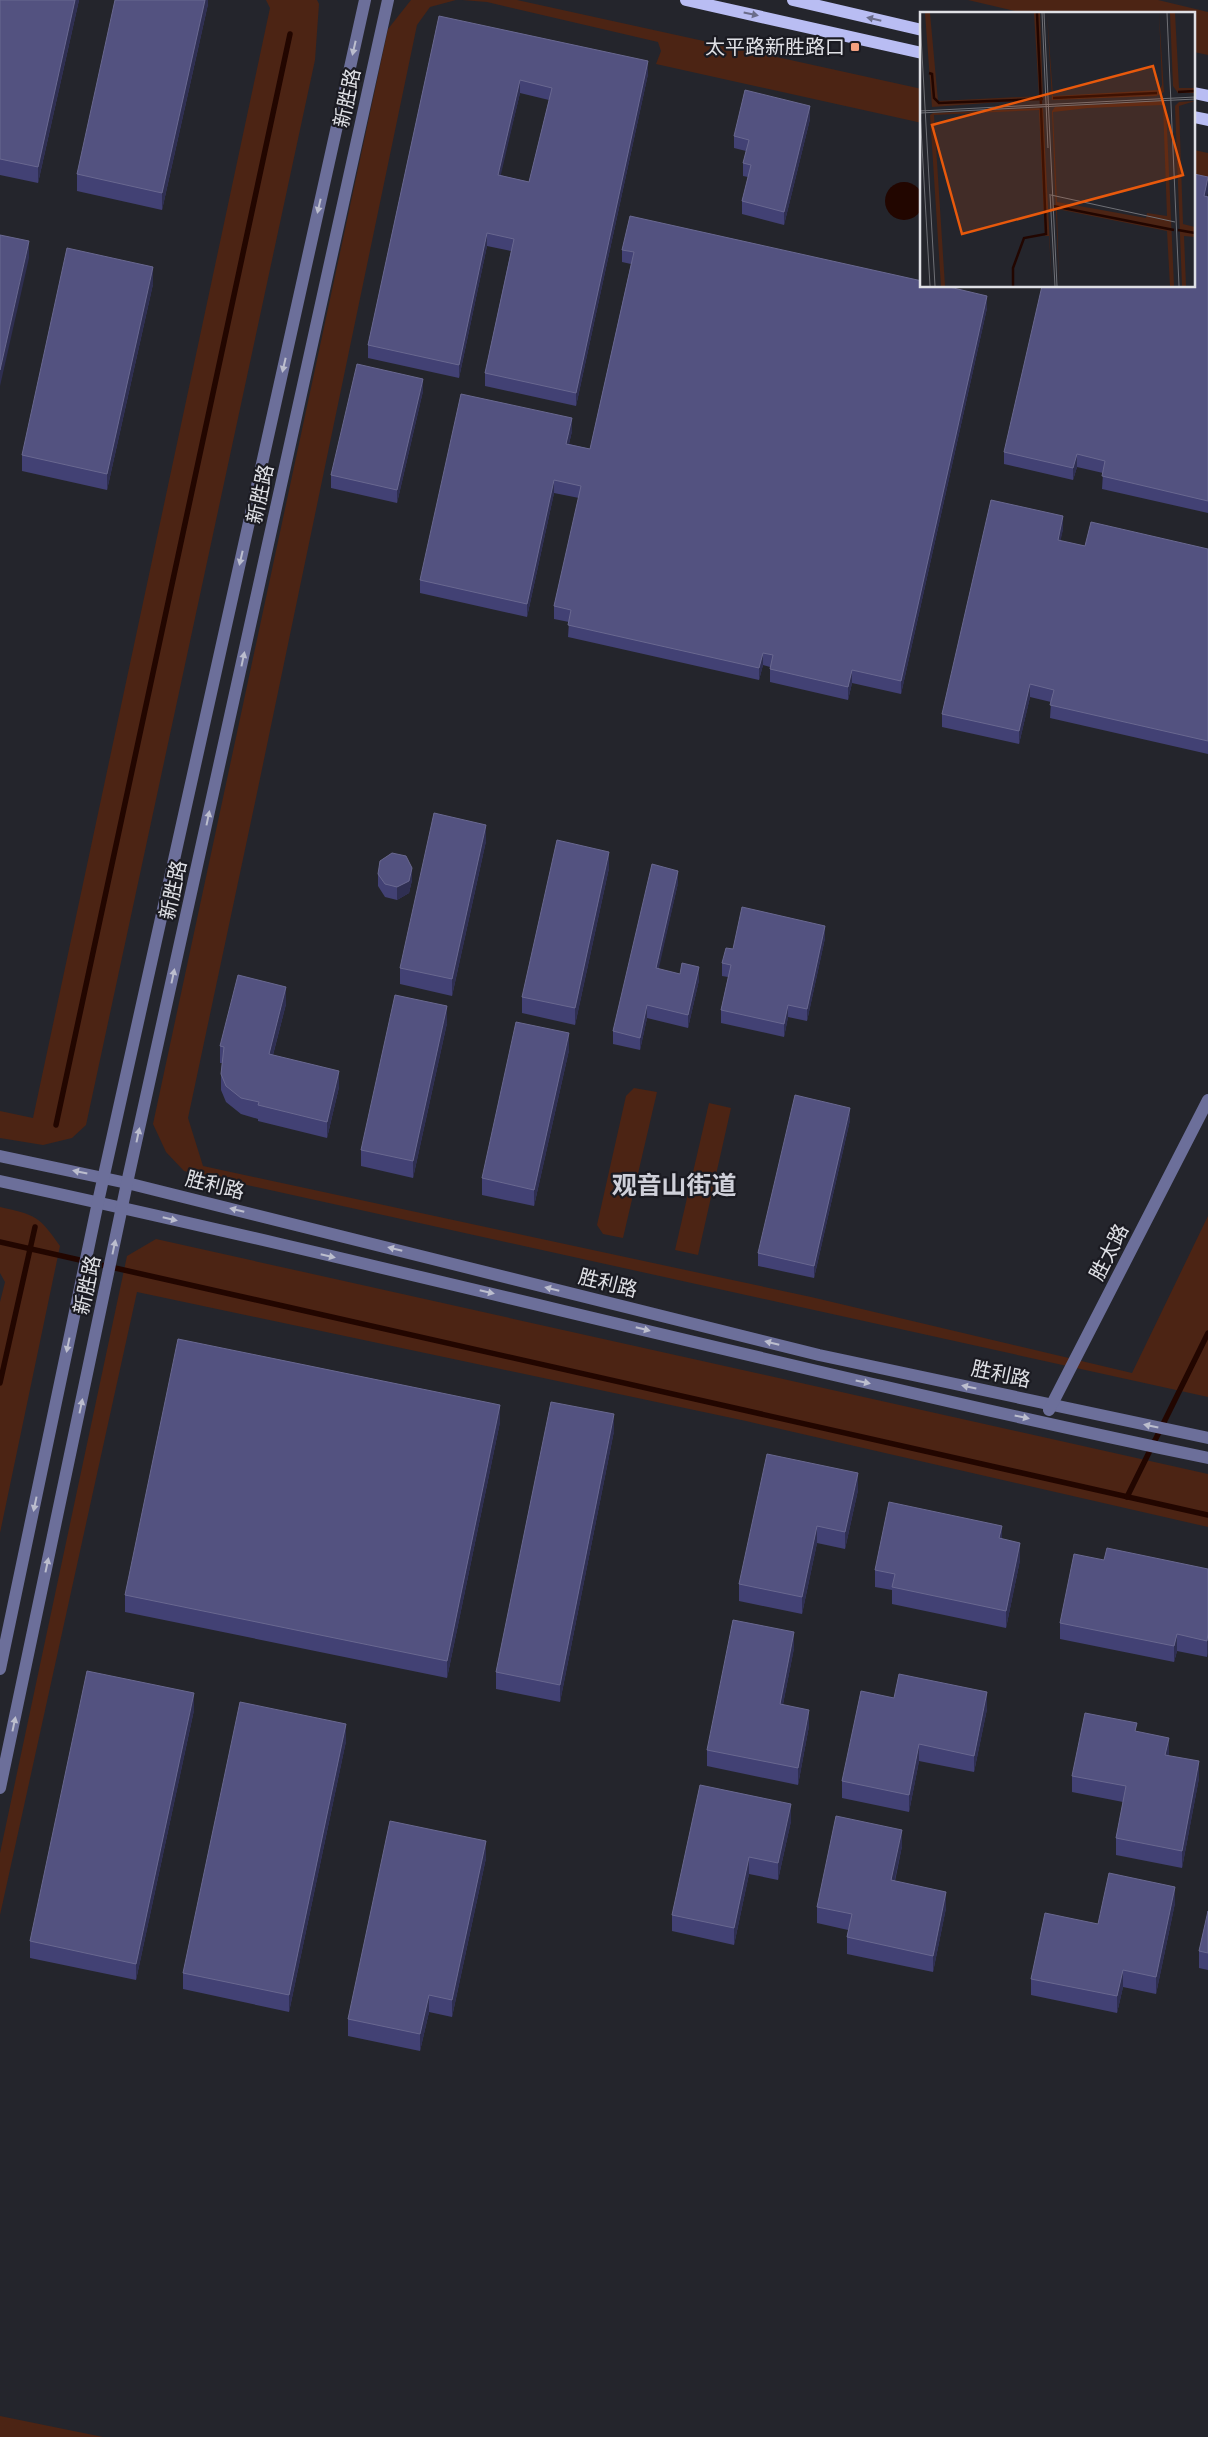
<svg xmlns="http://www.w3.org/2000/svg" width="1208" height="2437" font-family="Jost,'Noto Sans SC',sans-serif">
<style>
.green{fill:#4c2414}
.water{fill:#220600}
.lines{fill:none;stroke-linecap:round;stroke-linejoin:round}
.stream{stroke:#220600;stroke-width:5.5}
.minor{stroke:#6c6f9a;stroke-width:12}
.major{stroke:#b9bdf3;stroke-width:12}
.wall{fill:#424174;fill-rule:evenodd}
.shaded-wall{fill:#2f2f52}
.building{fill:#535280;stroke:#696890;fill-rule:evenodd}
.oneway{fill:#6a6c8a}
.oneway2{fill:#bcbece}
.poi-dot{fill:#f2a080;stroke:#1b1b22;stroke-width:2}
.labels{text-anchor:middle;stroke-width:4.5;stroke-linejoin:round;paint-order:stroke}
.poi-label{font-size:20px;fill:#dfe0e5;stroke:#1b1b22;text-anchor:end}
.street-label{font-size:20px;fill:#dfe0e5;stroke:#1b1b22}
.district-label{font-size:25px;font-weight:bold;fill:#cfd0d9;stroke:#1b1b22}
.inset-river{fill:none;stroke:#220600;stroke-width:2.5}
.inset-road{fill:none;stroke:#6f7076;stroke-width:1}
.view{fill:#e8590c;fill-opacity:0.15;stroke:#e8590c;stroke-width:2.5}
.inset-edge{fill:none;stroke:#dfe0e5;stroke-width:2.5}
</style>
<rect width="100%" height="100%" fill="#24252c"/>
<g class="green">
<path d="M266 0H317L319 4 315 60 86 1125 72 1138 43 1145 0 1138V1111L33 1118 270 8Z"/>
<path d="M411 0H456L430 7 417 25 257 793 681 884 257 793 188 1118 203 1166 811 1297 1132 1373 1208 1216V1397L184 1171 166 1152 153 1124 388 29Z"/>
<path d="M462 0H517L922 89V123L656 64 661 51 658 42 487 2Z"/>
<path d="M968 0H1158L1208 12V55L1194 52V14H1028Z"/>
<path d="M1194 150 1208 153V187L1194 184Z"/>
<path d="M634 1088 657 1092 623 1238 603 1234 597 1225 626 1096Z"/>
<path d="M709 1103 731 1108 698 1255 675 1250Z"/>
<path d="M0 1207C36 1215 39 1216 60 1246L0 1533V1302L5 1282 0 1273Z"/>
<path d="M156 1239 1208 1474V1527L746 1421 137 1292 0 1915V1853L127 1256Z"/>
<path d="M0 2416 103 2437H0Z"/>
</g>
<circle class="water" cx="904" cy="201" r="19"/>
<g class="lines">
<g class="stream">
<path d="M56 1125 290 34"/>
<path d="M0 1242 1208 1515"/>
<path d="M0 1383 35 1227"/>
<path d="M1127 1497 1208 1333"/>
</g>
<g class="minor">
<path d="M0 1156 127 1183 819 1355 1208 1438"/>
<path d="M0 1181C404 1268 804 1374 1208 1458"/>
<path d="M1049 1410 1208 1100"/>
<path d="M0 1669 98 1202 365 0"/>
<path d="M0 1788 127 1183 388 0"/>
</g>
<g class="major">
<path d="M686 0 922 53"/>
<path d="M793 0 922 30"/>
<path d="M1194 93 1208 96"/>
<path d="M1194 117 1208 120"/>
</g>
</g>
<g class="wall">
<path d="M0 0H79L38 183 0 175Z"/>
<path d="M208 0V4L162 210 77 191V174Z"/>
<path d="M439 16 648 74 576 406 485 386V373L511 251 487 246 459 378 368 358V345ZM520 93 549 100 529 182 500 175Z"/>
<path d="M810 119 784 225 742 214V201L748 177 743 176V163L746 151 734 148V136Z"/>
<path d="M1194 174 1208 190 1207 196 1208 197V513L1102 489 1103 473 1077 467 1073 480 1004 464V452L1194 286Z"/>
<path d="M622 250 987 308 901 694 852 683 848 700 770 682V667L763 665 759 680 568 637 569 622 554 619V606L579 498 554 493 527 617 420 593V580L572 431 569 444 590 449 631 264 622 262Z"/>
<path d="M153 284 107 490 22 471V455Z"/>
<path d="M423 391 397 503 331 488V475Z"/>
<path d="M1063 529 1060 541 1085 546 1208 549V754L1050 718 1051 702 1030 697 1019 744 942 727V714Z"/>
<path d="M486 841 452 996 400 984V968Z"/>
<path d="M609 868 575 1025 522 1013V997Z"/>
<path d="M378 874 412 880 409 893 397 900 385 897 378 886Z"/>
<path d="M678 883 658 969 699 980 688 1028 647 1018 640 1050 613 1044V1031Z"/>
<path d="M825 938 807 1021 788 1017 784 1037 721 1023V1010L728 977 722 976V963L733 949Z"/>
<path d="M286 1004 273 1055 339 1087 327 1138 258 1121V1119L241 1114 226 1102 221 1090V1074L222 1063H220V1046Z"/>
<path d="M447 1023 413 1178 361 1166V1150Z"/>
<path d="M569 1050 534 1206 482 1195V1178Z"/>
<path d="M850 1120 814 1278 758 1266V1253Z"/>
<path d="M500 1422 447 1678 125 1612V1595Z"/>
<path d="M614 1431 560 1702 496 1689V1672Z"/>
<path d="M858 1490 845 1549 817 1543 802 1614 739 1601V1584Z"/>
<path d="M1002 1539 1020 1560 1006 1628 892 1604V1590L875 1587V1570Z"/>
<path d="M1104 1560 1208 1569V1650L1207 1657 1177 1651 1174 1662 1060 1639V1623Z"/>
<path d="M794 1648 783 1704 809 1726 798 1785 707 1766V1750Z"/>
<path d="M894 1698 987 1709 974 1772 919 1761 909 1812 842 1798V1781Z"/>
<path d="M194 1710 136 1980 30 1958V1941Z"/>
<path d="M1137 1732 1199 1778 1182 1868 1116 1855V1838L1123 1802 1072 1792V1776Z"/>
<path d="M346 1741 289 2012 183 1989V1973Z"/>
<path d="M791 1821 778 1880 749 1874 734 1945 672 1931V1915Z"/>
<path d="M902 1846 895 1881 946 1908 933 1972 847 1954V1937L848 1930 817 1923V1907Z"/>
<path d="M486 1858 452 2017 429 2012 420 2051 348 2036V2019Z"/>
<path d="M1175 1903 1156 1994 1123 1987 1117 2013 1031 1995V1979L1098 1924Z"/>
<path d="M1208 1911V1970L1199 1968V1951Z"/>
</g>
<g class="shaded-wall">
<path d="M75 0H79L38 183V167Z"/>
<path d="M205 0H208V4L162 210V193Z"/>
<path d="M648 61V74L576 406V393Z"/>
<path d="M520 80V93L498 187V175Z"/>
<path d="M810 106V119L784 225V212Z"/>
<path d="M1208 177V190L1204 208V196Z"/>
<path d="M487 233V246L459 378V365Z"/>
<path d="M29 241V258L0 386V370Z"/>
<path d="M153 267V284L107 490V474Z"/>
<path d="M987 296V308L901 694V681Z"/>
<path d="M423 379V391L397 503V490Z"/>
<path d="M572 418V431L566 456V444Z"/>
<path d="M1077 454V467L1073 480V468Z"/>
<path d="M554 480V493L527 617V604Z"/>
<path d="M1063 516V529L1058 553V540Z"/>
<path d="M763 653V665L759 680V668Z"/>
<path d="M852 670V683L848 700V687Z"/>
<path d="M1030 684V697L1019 744V731Z"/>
<path d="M486 825V841L452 996V979Z"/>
<path d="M609 852V868L575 1025V1008Z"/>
<path d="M412 868V880L409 893 397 900V887Z"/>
<path d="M678 871V883L656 981V968Z"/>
<path d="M825 926V938L807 1021V1009Z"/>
<path d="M699 967V980L688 1028V1015Z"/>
<path d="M286 987V1004L269 1070V1054Z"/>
<path d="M647 1005V1018L640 1050V1038Z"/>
<path d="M788 1005V1017L784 1037V1024Z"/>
<path d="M447 1006V1023L413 1178V1161Z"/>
<path d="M569 1033V1050L534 1206V1190Z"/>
<path d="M339 1071V1087L327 1138V1122Z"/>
<path d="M850 1108V1120L814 1278V1266Z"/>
<path d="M500 1405V1422L447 1678V1661Z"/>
<path d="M614 1414V1431L560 1702V1685Z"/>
<path d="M858 1473V1490L845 1549V1532Z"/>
<path d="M817 1526V1543L802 1614V1597Z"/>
<path d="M1002 1526V1543L999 1538Z"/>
<path d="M1020 1543V1560L1006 1628V1611Z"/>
<path d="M794 1632V1648L780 1720V1704Z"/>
<path d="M1208 1633V1650L1207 1657V1641Z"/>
<path d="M1177 1634V1651L1174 1662V1646Z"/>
<path d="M987 1692V1709L974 1772V1756Z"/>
<path d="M194 1693V1710L136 1980V1964Z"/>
<path d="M809 1710V1726L798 1785V1768Z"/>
<path d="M346 1724V1741L289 2012V1995Z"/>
<path d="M1169 1738V1755L1165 1771V1755Z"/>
<path d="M919 1744V1761L909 1812V1795Z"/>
<path d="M1199 1761V1778L1182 1868V1851Z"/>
<path d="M791 1804V1821L778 1880V1863Z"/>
<path d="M902 1830V1846L891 1897V1880Z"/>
<path d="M486 1841V1858L452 2017V2000Z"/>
<path d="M749 1857V1874L734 1945V1928Z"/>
<path d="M1175 1887V1903L1156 1994V1977Z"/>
<path d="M946 1892V1908L933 1972V1956Z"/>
<path d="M1123 1970V1987L1117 2013V1996Z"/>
<path d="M429 1995V2012L420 2051V2034Z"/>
</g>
<g class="building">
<path d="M0 0H75L38 167 0 159Z"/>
<path d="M115 0H205L162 193 77 174Z"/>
<path d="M439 16 648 61 576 393 485 373 514 239 487 233 459 365 368 345ZM520 80 552 88 529 182 498 175Z"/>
<path d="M745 90 810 106 784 212 742 201 751 165 743 163 749 140 734 136Z"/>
<path d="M1194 174 1208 177 1204 196 1208 197V501L1102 476 1105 461 1077 454 1073 468 1004 452 1042 286H1194Z"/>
<path d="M630 216 922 281V286H945L987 296 901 681 852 670 848 687 770 669 773 655 763 653 759 668 568 625 571 610 554 606 581 486 554 480 527 604 420 580 461 394 572 418 566 444 590 449 634 252 622 250Z"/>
<path d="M0 235 29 241 0 370Z"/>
<path d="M67 248 153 267 107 474 22 455Z"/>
<path d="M357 364 423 379 397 490 331 475Z"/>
<path d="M991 500 1063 516 1058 540 1085 546 1091 522 1208 549V741L1050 705 1054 690 1030 684 1019 731 942 714Z"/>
<path d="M434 813 486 825 452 979 400 968Z"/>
<path d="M557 840 609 852 575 1008 522 997Z"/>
<path d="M392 853 406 856 412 868 409 881 397 887 385 884 378 874 380 861Z"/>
<path d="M652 864 678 871 656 968 680 974 682 963 699 967 688 1015 647 1005 640 1038 613 1031Z"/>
<path d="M742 907 825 926 807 1009 788 1005 784 1024 721 1010 731 965 722 963 726 948 733 949Z"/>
<path d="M238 975 286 987 269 1054 339 1071 327 1122 258 1105 259 1102 241 1098 226 1086 221 1074 224 1047 220 1046Z"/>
<path d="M395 995 447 1006 413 1161 361 1150Z"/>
<path d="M516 1022 569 1033 534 1190 482 1178Z"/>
<path d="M795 1095 850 1108 814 1266 758 1253Z"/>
<path d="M178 1339 500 1405 447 1661 125 1595Z"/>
<path d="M551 1402 614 1414 560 1685 496 1672Z"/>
<path d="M767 1454 858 1473 845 1532 817 1526 802 1597 739 1584Z"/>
<path d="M889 1502 1002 1526 999 1538 1020 1543 1006 1611 892 1587 895 1574 875 1570Z"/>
<path d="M1107 1548 1208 1569V1633L1207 1641 1177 1634 1174 1646 1060 1623 1074 1554 1104 1560Z"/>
<path d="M733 1620 794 1632 780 1704 809 1710 798 1768 707 1750Z"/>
<path d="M87 1671 194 1693 136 1964 30 1941Z"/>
<path d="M899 1674 987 1692 974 1756 919 1744 909 1795 842 1781 861 1691 894 1698Z"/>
<path d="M240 1702 346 1724 289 1995 183 1973Z"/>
<path d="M1085 1713 1137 1723 1135 1731 1169 1738 1165 1755 1199 1761 1182 1851 1116 1838 1126 1786 1072 1776Z"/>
<path d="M700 1785 791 1804 778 1863 749 1857 734 1928 672 1915Z"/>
<path d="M836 1816 902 1830 891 1880 946 1892 933 1956 847 1937 852 1914 817 1907Z"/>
<path d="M390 1821 486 1841 452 2000 429 1995 420 2034 348 2019Z"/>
<path d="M1109 1873 1175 1887 1156 1977 1123 1970 1117 1996 1031 1979 1045 1913 1098 1924Z"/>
<path d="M1208 1911V1953L1199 1951Z"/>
</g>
<defs><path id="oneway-solid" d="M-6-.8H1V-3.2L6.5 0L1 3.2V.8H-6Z" transform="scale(1.25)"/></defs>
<g class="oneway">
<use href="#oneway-solid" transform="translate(751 14) rotate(12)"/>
<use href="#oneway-solid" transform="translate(874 19) rotate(-167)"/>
</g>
<g class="oneway2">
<use href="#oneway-solid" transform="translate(354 48) rotate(103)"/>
<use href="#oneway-solid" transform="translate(319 206) rotate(103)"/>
<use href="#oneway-solid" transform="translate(284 365) rotate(103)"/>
<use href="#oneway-solid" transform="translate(241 558) rotate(103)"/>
<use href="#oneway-solid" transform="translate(243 659) rotate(-78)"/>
<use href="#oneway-solid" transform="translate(208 818) rotate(-78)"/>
<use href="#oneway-solid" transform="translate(173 976) rotate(-78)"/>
<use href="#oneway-solid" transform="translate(138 1135) rotate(-78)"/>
<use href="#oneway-solid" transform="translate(80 1172) rotate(-168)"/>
<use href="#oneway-solid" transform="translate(237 1210) rotate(-166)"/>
<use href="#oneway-solid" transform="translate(170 1219) rotate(13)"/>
<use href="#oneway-solid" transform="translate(114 1247) rotate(-78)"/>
<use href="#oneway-solid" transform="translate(395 1249) rotate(-166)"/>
<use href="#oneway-solid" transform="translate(328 1256) rotate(13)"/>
<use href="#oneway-solid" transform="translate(552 1289) rotate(-166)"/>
<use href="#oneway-solid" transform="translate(487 1292) rotate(13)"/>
<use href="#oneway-solid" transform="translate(643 1329) rotate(14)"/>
<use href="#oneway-solid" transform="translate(772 1343) rotate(-166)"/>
<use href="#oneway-solid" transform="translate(68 1345) rotate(102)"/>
<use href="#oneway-solid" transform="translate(863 1382) rotate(12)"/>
<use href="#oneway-solid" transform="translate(969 1387) rotate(-168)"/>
<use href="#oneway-solid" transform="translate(81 1406) rotate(-78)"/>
<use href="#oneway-solid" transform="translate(1022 1417) rotate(12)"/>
<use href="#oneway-solid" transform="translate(1151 1426) rotate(-168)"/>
<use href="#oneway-solid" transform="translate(35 1504) rotate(102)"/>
<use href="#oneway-solid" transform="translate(47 1565) rotate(-78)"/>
<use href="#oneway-solid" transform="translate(14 1724) rotate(-78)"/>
</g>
<rect class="poi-dot" x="850" y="42" width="10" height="10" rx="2.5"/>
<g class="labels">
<g class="poi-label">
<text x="845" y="54">太平路新胜路口</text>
</g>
<g class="street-label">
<text transform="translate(347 98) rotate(-78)" y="7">新胜路</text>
<text transform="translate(260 494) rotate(-78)" y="7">新胜路</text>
<text transform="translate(173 890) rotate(-78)" y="7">新胜路</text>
<text transform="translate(215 1185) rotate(14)" y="7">胜利路</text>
<text transform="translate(1109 1252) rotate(-63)" y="7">胜太路</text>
<text transform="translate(608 1283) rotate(14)" y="7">胜利路</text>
<text transform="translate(87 1285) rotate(-78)" y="7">新胜路</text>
<text transform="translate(1001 1374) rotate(12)" y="7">胜利路</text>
</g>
<g class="district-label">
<text x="674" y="1194">观音山街道</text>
</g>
</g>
<g transform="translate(920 12)">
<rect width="275" height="275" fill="#24252c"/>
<path d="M5 1H10L18 89 119 84 114 1H120L123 87 12 95ZM127 1 133 84 239 78 242 73 239 1 244 80 236 84 132 88ZM250 1H255L259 76H275V81H258L253 74ZM240 89 246 94 254 274H250L247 219 137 197 139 274 132 99 135 95ZM243 93 247 204 227 201 226 206 137 190 133 100 168 96 170 137 168 96ZM275 89 259 94 263 212 275 215V225L264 224 266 274H262L255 94 259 90ZM123 96 132 274 129 224H125L119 98 14 103 25 274H21L10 103 13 101Z" fill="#4c2414" fill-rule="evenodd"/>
<path class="inset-river" d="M117 1 121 92M9 61 12 62 14 86 19 91 123 87M258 80 275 79M133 86 237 81M133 194 254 218M258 218 275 221M93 274V256L104 226 126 222 121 96"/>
<path class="inset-road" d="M122 1 128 136M124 1 137 274M247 1 259 274M0 6 15 274M0 99 275 85M0 99 10 274M0 101 275 87M130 182 135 274M131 183 255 210"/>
<path class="view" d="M233 54 263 163 42 222 12 113Z"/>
<rect width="275" height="275" class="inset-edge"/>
</g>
</svg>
